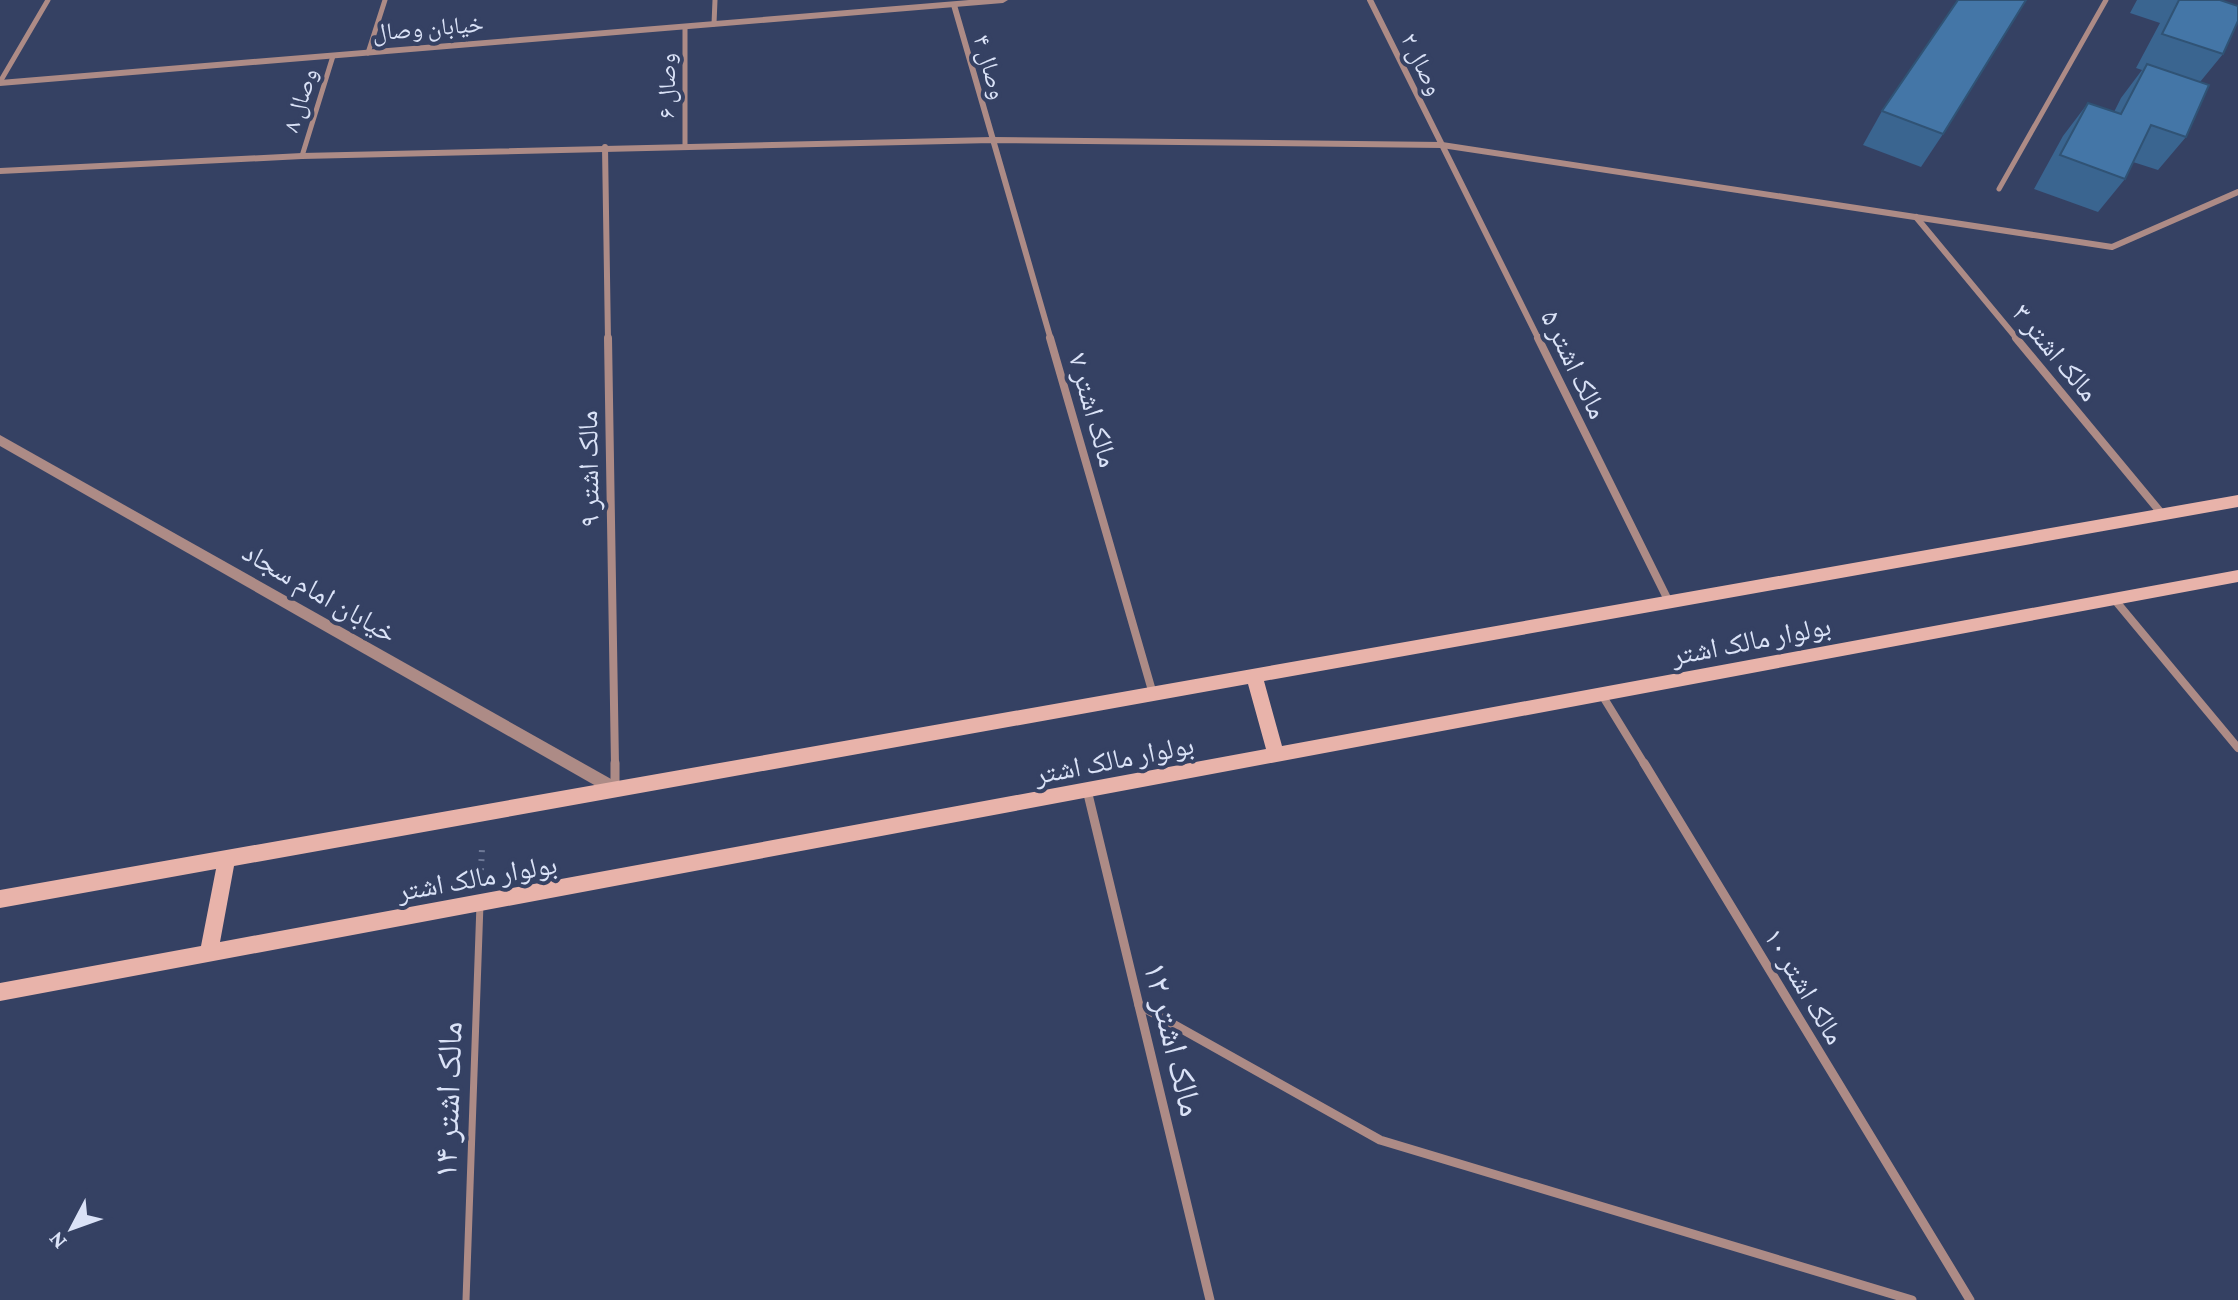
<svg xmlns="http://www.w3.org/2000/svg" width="2238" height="1300" font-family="'Crimson Pro','Noto Naskh Arabic',serif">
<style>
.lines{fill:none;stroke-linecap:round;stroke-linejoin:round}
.path{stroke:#6e7997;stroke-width:6;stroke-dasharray:2 7;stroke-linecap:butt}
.service-far1{stroke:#ad8b86;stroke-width:5}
.service{stroke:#ad8b86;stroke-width:7}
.minor-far2{stroke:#ad8b86;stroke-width:6}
.minor-far1{stroke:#ad8b86;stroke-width:8}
.minor{stroke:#ad8b86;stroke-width:9}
.tertiary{fill:#ad8b86;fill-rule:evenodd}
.secondary{fill:#e8b3aa;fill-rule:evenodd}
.wall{fill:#3a6590}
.building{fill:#4476a7;stroke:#305375;stroke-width:2}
.labels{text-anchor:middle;stroke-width:8;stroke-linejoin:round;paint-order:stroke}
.far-street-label{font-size:24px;fill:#dae2f7;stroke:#354163}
.street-label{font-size:28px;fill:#dae2f7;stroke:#354163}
.near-street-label{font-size:34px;fill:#dae2f7;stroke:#354163}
</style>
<rect width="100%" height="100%" fill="#354163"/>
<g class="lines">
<path class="path" d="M481 870 482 848"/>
<g class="service-far1">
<path d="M714 24 715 0"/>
<path d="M685 27V145"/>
<path d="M368 53 385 0"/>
<path d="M0 82 48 0"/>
<path d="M302 156 333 56"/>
<path d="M1999 189 2106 0"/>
</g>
<path class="service" d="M466 1300 480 904"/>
<g class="minor-far2">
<path d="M1370 0 1539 340"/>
<path d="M954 5 1051 340"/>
<path d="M605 147 608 340"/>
<path d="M0 171 302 156 992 140 1442 145 2112 247 2238 192"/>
<path d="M1916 217 2018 340"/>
</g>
<g class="minor-far1">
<path d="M608 338 615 765"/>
<path d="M1050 338 1153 694"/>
<path d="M1538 338 1669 602"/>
<path d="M2016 338 2162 514"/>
<path d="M2114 599 2238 748"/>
<path d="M1602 695 1645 765"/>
</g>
<g class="minor">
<path d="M615 763V789"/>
<path d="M1644 763 1970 1300"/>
<path d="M1087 790 1210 1300"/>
<path d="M1139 1005 1380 1140 1912 1300"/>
</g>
<g class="tertiary">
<path d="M969 0H1008L1003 3 0 86V80Z"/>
<path d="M0 435 620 784 622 789 620 794 615 796 610 794 0 446Z"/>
</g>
<path class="secondary" d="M2238 495V507L1264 681 1282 746 2238 570V582L0 1001V983L201 946 216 869 0 908V890ZM1248 684 1266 749 220 942 234 866Z"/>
</g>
<g class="wall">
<path d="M2137 0H2220L2223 54 2200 82 2186 137 2158 170 2133 162 2125 179 2098 212 2034 189 2063 136 2088 103 2114 112 2121 98 2142 70 2136 68 2160 23 2130 13Z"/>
<path d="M1882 111 1943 134 1921 167 1863 145Z"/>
</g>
<g class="building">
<path d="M1958 0H2026L1943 134 1882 111Z"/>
<path d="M2179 0H2220L2238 6V21L2223 54 2162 34Z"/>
<path d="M2147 64 2209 85 2186 137 2151 125 2125 179 2060 155 2088 103 2121 114Z"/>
</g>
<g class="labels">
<g class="far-street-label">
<text transform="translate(428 28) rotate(-5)" y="8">خیابان وصال</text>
<text transform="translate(1422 64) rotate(64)" y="8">وصال ۲</text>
<text transform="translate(990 67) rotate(74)" y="8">وصال ۴</text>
<text transform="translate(667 86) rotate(-90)" y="8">وصال ۶</text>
<text transform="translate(300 100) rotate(-72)" y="8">وصال ۸</text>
</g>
<g class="street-label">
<text transform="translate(2056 352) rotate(50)" y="10">مالک اشتر ۳</text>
<text transform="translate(1575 364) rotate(64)" y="10">مالک اشتر ۵</text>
<text transform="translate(1094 410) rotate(74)" y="10">مالک اشتر ۷</text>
<text transform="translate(588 469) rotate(-91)" y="10">مالک اشتر ۹</text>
<text transform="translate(320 592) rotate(30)" y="10">خیابان امام سجاد</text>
<text transform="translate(1751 640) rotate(-11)" y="10">بولوار مالک اشتر</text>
<text transform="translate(1114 759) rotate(-11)" y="10">بولوار مالک اشتر</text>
<text transform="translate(477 877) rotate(-10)" y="10">بولوار مالک اشتر</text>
<text transform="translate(1805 986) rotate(59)" y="10">مالک اشتر ۱۰</text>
</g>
<g class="near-street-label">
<text transform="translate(1174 1039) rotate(76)" y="12">مالک اشتر ۱۲</text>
<text transform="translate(447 1100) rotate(-88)" y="12">مالک اشتر ۱۴</text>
</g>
</g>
<g transform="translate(72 1228) rotate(229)" stroke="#354163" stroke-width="6" paint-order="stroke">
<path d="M0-6L14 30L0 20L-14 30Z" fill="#dae2f7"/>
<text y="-12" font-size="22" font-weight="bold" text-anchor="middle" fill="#dae2f7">N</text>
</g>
</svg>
